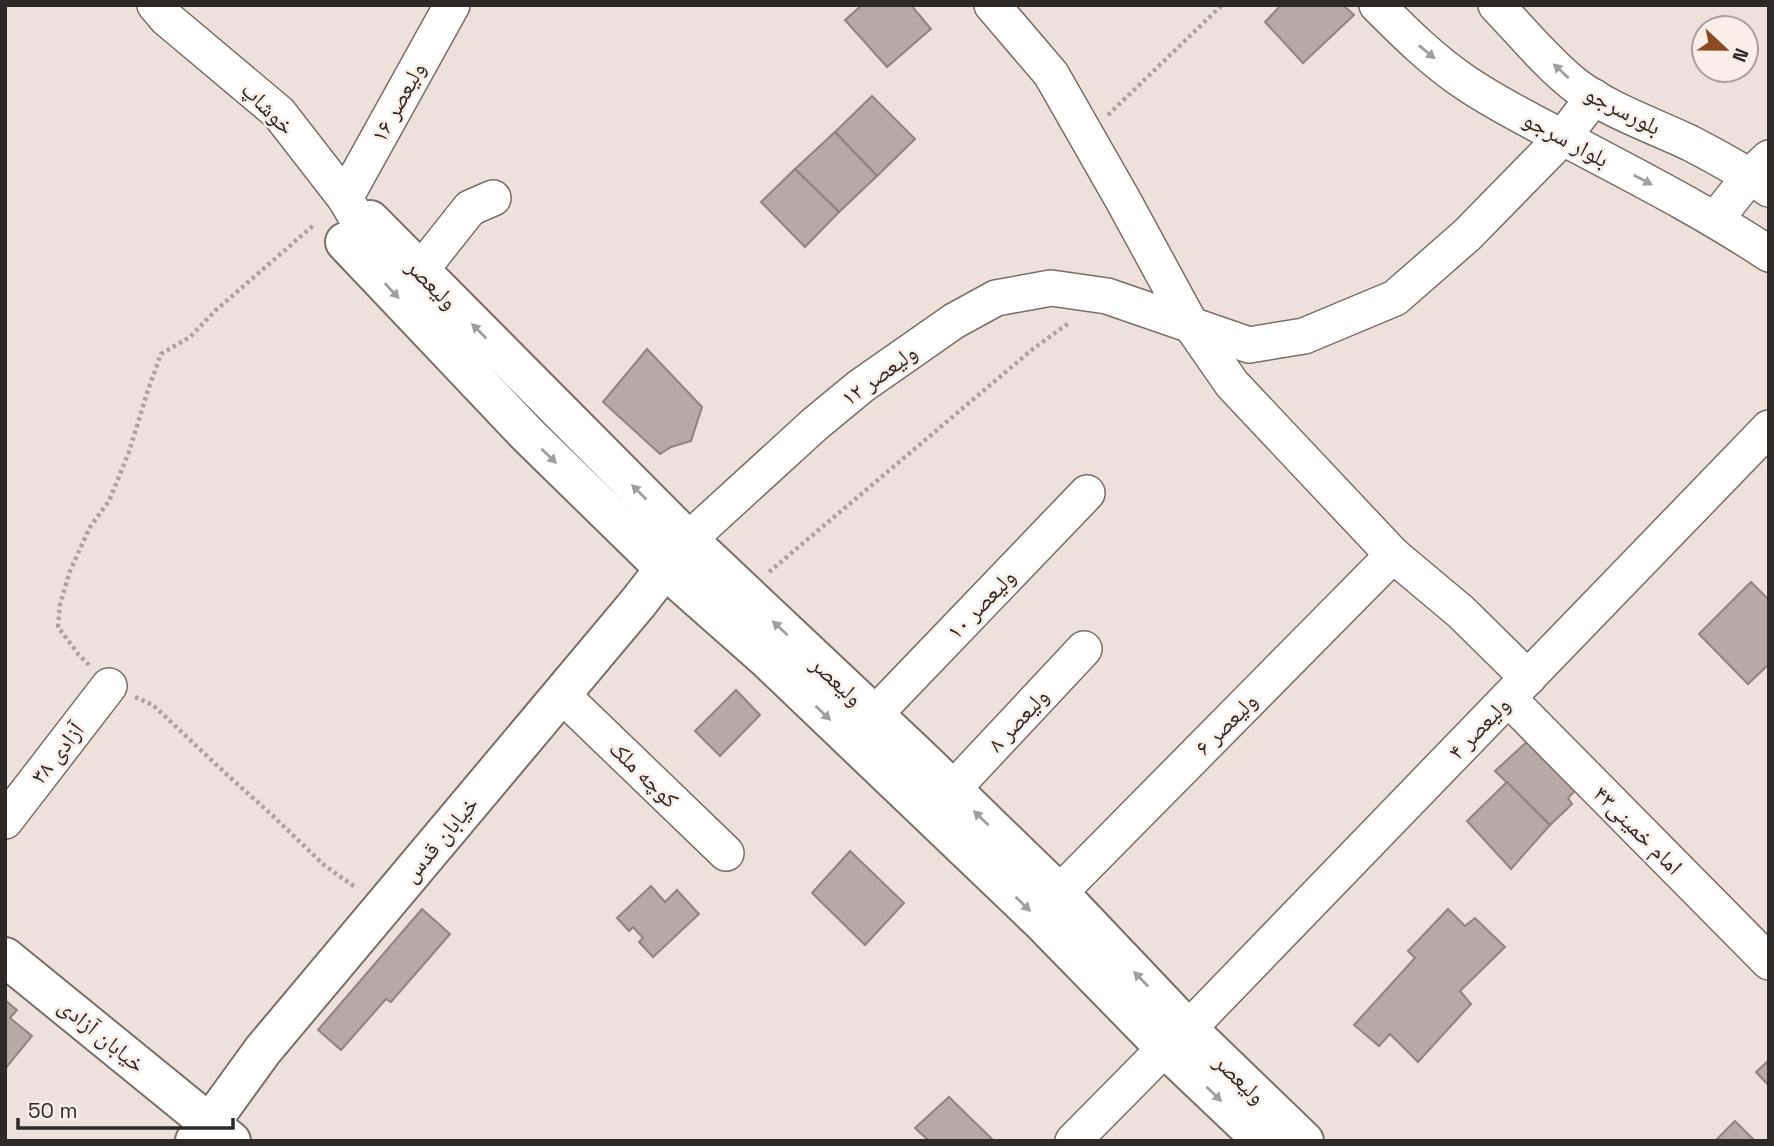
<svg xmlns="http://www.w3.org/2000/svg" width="1774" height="1146" font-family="'Space Grotesk','Noto Naskh Arabic',sans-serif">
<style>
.building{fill:#b5aaa4;stroke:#8f847f;stroke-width:2}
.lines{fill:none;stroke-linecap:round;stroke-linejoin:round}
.minor-casing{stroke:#796e69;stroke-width:38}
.major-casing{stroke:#796e69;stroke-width:42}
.path{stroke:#aea49f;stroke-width:4.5;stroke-dasharray:3.5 3.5;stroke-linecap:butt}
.minor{stroke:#fff;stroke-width:35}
.major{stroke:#fff;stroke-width:38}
.oneway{fill:#a09f9d}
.labels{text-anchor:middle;stroke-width:5;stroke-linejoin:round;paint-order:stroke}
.street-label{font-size:23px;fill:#2d2926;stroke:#faeee8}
</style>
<rect width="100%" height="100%" fill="#ede1db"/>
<g class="building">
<path d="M862 5H911L931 29 887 67 845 20Z"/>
<path d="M1281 5H1343L1354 15 1303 63 1265 22Z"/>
<path d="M872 96 915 139 877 176 835 132Z"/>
<path d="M835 132 877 176 839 212 795 169Z"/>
<path d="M795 169 839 212 805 247 761 202Z"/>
<path d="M647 349 702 407 691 441 671 447 660 454 603 402Z"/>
<path d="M1751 582 1769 600V664L1748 684 1699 634Z"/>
<path d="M736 690 760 715 720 756 695 731Z"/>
<path d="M1532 737 1581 784 1568 798 1572 804 1550 825 1495 771Z"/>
<path d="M1507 782 1550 825 1511 869 1467 821Z"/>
<path d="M850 851 904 903 865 945 812 893Z"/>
<path d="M651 886 665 902 677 890 699 914 653 957 639 942 643 938 633 927 629 931 617 918Z"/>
<path d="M422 909 450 934 391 1002 386 999 341 1050 318 1030Z"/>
<path d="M1448 909 1465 926 1475 918 1505 947 1460 991 1471 1004 1418 1062 1390 1034 1379 1046 1354 1025 1415 958 1408 951Z"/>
<path d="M5 1000 17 1010 10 1018 32 1036 5 1069Z"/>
<path d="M1769 1060V1086L1756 1072Z"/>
<path d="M949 1097 994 1141H929L915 1128Z"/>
<path d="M1735 1121 1755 1141H1715Z"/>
</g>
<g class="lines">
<g class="minor-casing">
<g id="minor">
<path d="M155 5 166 18 279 113 345 198 362 227"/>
<path d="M992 5 1051 74 1123 200 1191 325 1232 384 1393 555 1461 612 1528 678"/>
<path d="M1377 5C1405 33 1433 61 1466 83 1500 106 1537 124 1573 143 1639 178 1706 212 1769 254"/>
<path d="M1496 5C1522 32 1546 62 1575 85 1606 109 1654 126 1690 143 1717 157 1744 172 1769 189"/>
<path d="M345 198 452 5"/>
<path d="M1715 220 1750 176 1769 158"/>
<path d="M420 271 470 208 493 198"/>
<path d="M688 540 815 424 861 386 954 321 996 298 1051 288 1107 296 1249 345 1304 336 1395 298 1467 235 1563 137 1594 97"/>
<path d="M561 694 726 853"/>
<path d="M1508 698 1769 962"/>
<path d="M874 715 1087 493"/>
<path d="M952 790 1084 649"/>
<path d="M5 821 109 686"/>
<path d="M1059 893 1393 555"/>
<path d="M1188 1029 1769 428"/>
<path d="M1073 1141 1165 1048"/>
</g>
</g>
<g class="major-casing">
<g id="major">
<path d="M370 220 675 527 918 756 1059 893 1188 1029 1304 1141"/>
<path d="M345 242 527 434 664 568 767 659 1041 921 1165 1048 1263 1141"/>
<path d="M5 957 231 1141"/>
<path d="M195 1141 210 1123 263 1050 638 603 679 550"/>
</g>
</g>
<g class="path">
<path d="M1108 115 1222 5"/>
<path d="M769 572 1034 348 1069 323"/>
<path d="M89 665 79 655 58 627 60 604 70 571 90 527 109 501 129 452 148 390 161 354 190 337 216 310 315 224"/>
<path d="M135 697 153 705 223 771 273 816 324 865 355 887"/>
</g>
<use href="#minor" class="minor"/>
<use href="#major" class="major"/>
</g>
<defs><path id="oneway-solid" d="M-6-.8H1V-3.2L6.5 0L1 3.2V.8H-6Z" transform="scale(1.75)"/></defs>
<g class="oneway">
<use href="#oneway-solid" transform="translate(1427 52) rotate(39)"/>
<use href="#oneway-solid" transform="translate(1561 71) rotate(-137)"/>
<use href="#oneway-solid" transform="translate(1643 180) rotate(28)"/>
<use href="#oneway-solid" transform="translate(392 291) rotate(47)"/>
<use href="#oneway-solid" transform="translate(479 331) rotate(-135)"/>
<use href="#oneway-solid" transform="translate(549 456) rotate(44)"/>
<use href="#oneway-solid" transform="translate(639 492) rotate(-135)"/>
<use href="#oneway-solid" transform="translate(780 628) rotate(-137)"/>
<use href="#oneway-solid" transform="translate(823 713) rotate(44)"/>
<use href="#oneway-solid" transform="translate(981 818) rotate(-136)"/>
<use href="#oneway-solid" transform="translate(1023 904) rotate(44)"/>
<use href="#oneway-solid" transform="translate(1141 979) rotate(-134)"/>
<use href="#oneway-solid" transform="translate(1214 1094) rotate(44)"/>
</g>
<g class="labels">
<g class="street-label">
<text transform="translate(398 102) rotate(-61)" y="8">ولیعصر ۱۶</text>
<text transform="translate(268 108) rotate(45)" y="8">خوشاپ</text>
<text transform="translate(1623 110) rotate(27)" y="8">بلورسرجو</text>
<text transform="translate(1566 139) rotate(28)" y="8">بلوار سرجو</text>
<text transform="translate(432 284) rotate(45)" y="8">ولیعصر</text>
<text transform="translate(879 375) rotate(-36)" y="8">ولیعصر ۱۲</text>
<text transform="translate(981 604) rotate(-46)" y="8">ولیعصر ۱۰</text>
<text transform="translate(837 681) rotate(43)" y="8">ولیعصر</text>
<text transform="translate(1018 720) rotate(-47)" y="8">ولیعصر ۸</text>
<text transform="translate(1226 724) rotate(-45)" y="8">ولیعصر ۶</text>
<text transform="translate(1479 728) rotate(-46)" y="8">ولیعصر ۴</text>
<text transform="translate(57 753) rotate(-52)" y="8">آزادی ۳۸</text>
<text transform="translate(644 774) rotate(44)" y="8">کوچه ملک</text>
<text transform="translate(1638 830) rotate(45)" y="8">امام خمینی۴۳</text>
<text transform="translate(440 839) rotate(-50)" y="8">خیابان قدس</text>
<text transform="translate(102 1035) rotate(39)" y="8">خیابان آزادی</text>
<text transform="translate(1240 1079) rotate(44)" y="8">ولیعصر</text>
</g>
</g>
<rect width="1774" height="1146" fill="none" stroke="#2d2926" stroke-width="14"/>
<g transform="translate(1725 49) rotate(112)"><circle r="33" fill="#faeee8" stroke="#a89f9a" stroke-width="2"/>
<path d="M0-5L12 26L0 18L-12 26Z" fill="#8e4920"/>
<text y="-10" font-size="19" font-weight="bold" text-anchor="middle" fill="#2d2926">N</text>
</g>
<path d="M18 1118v10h215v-10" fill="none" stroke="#2d2926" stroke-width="3.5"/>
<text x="28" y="1118" font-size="21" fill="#2d2926" stroke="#faeee8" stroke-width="5" paint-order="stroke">50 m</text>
</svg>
